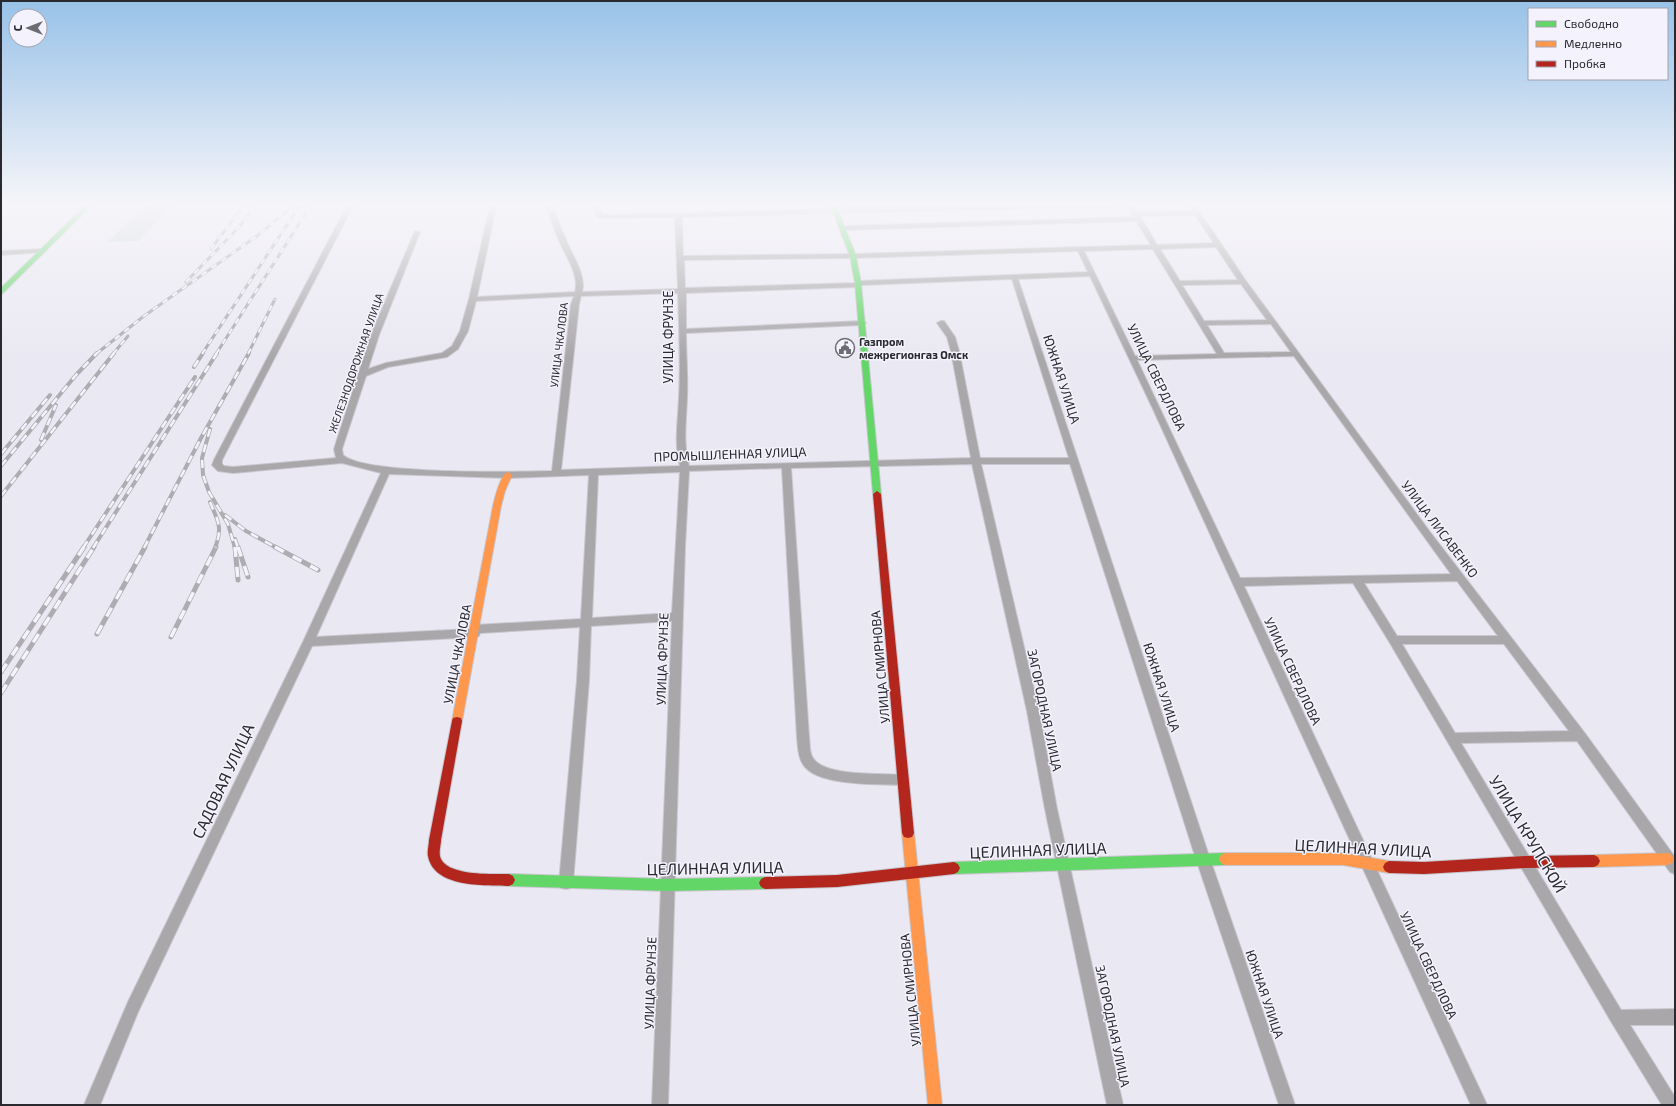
<svg xmlns="http://www.w3.org/2000/svg" width="1676" height="1106" font-family="'Exo 2',sans-serif">
<style>
.green{fill:#cbd8d4}
.lines{fill:none;stroke-linecap:round;stroke-linejoin:round}
.street-casing{stroke:#c8c6ce;stroke-width:2}
.fast-casing{stroke:#c8c6ce;stroke-width:2}
.slow-casing{stroke:#c8c6ce;stroke-width:2}
.jam-casing{stroke:#c8c6ce;stroke-width:2}
.street{fill:#a9a7a9;fill-rule:evenodd}
.fast{fill:#63d668;fill-rule:evenodd}
.slow{fill:#ff974d;fill-rule:evenodd}
.jam{fill:#b3261e;fill-rule:evenodd}
.rail-far2-casing{stroke:#aeacb0;stroke-width:3}
.rail-far1-casing{stroke:#aeacb0;stroke-width:4}
.rail-casing{stroke:#aeacb0;stroke-width:5}
.rail-far2{stroke:#f4f3fd;stroke-width:2;stroke-dasharray:6;stroke-linecap:butt}
.rail-far1{stroke:#f4f3fd;stroke-width:2.5;stroke-dasharray:8;stroke-linecap:butt}
.rail{stroke:#f4f3fd;stroke-width:3.5;stroke-dasharray:10;stroke-linecap:butt}
.labels{text-anchor:middle;stroke-width:3;stroke-linejoin:round;paint-order:stroke}
.far-poi-label{font-size:11px;font-weight:bold;fill:#2a292f;stroke:#f4f3fd;text-anchor:start}
.far-street-label{font-size:11px;fill:#2a292f;stroke:#f4f3fd}
.street-label{font-size:13px;fill:#2a292f;stroke:#f4f3fd}
.near-street-label{font-size:16px;fill:#2a292f;stroke:#f4f3fd}
</style>
<rect width="100%" height="100%" fill="#eae8f2"/>
<path class="green" d="M156 202H168L173 204 138 241 108 242 146 205Z"/>
<g class="lines">
<g class="street-casing">
<g id="street">
<path d="M349 202H355L222 460V464L224 466 233 467 336 458 334 449 371 335 415 231 420 232 379 335 368 369 386 363 442 353 452 346 460 331 469 299 491 202H497L477 297 575 292C580 274 564 254 558 238 553 227 549 214 545 202H551C556 214 560 226 565 238 571 253 587 276 582 292L678 289 675 217 600 218 597 216 592 202H598L603 214 607 215 1119 202H1131L1137 212 1193 211 1187 202H1193L1246 281 1430 532 1584 732 1675 857V874L1670 872 1577 741 1461 743 1621 1010 1675 1009V1025H1630L1675 1097V1105H1662L1612 1023 1390 643 1353 583 1244 586 1487 1105H1471L1153 409 1090 276 1018 279 1210 859 1295 1105H1279L1196 859 1070 464H981L1039 711 1057 809 1123 1105H1107L1045 809 1027 711 972 464 791 468 809 737C810 743 809 753 813 758 824 777 883 773 903 775L907 776 909 780 907 784 903 785C879 784 821 786 805 767 798 759 798 747 797 737L782 468 689 471 685 547 668 1105H652L672 621 591 626 589 680 573 883 571 888 566 889 561 888 559 883 577 680 580 627 480 633 479 636 475 637 312 646 138 1012 100 1105H84L128 1002 303 642 381 473 342 463 233 473 218 471 212 465 214 460ZM1127 206 1134 217 843 226 840 228 843 230 1136 221 1151 245 853 254 683 256 682 217ZM1195 215 1214 243 1157 245 1140 216ZM1216 247 1238 280 1180 281 1160 249ZM1153 249 1217 354 1135 356 1084 251ZM1078 251 1088 272 858 281 855 283 685 288 684 260 853 258ZM1012 279 1069 458H980L959 351 955 337 944 321H941L937 323 947 337 951 351 971 458 689 466C683 443 686 422 687 398 688 377 686 355 686 333L862 325 866 323 862 321 686 329V293L859 287 862 285ZM1241 284 1267 320 1204 321 1182 285ZM678 293C679 328 681 363 679 398 678 422 674 443 680 466L561 470 579 304 581 296ZM574 296 571 304 552 471C517 472 364 475 343 455L342 449 366 376 388 367 447 357 458 349 468 331 476 301ZM1271 324 1291 352 1224 353 1207 325ZM1294 356 1451 574 1240 578 1137 360ZM680 472 672 613 592 618 598 475ZM389 474 508 478 589 475 581 619 475 625 471 626 470 629 316 637ZM1457 581 1498 636H1397L1364 583ZM1402 644H1504L1569 731 1455 733Z"/>
<path d="M43 249 45 250V252L1 255V251Z"/>
</g>
</g>
<g class="fast-casing">
<g id="fast">
<path d="M89 202H95L3 293 1 294V288Z"/>
<path d="M829 202H835L856 256 861 283 881 494 877 497 873 494 855 283 850 256Z"/>
<path d="M1225 853 1229 855 1231 859 1229 863 1225 865 954 874 950 872 948 868 950 864 954 862Z"/>
<path d="M509 874 668 879 765 877 769 879 771 883 769 887 765 889 668 891 509 886 505 884 503 880 505 876Z"/>
</g>
</g>
<g class="slow-casing">
<g id="slow">
<path d="M508 472 512 475 505 491 501 506 462 721 461 724 457 725 453 724 452 721 493 506C495 498 500 475 508 472Z"/>
<path d="M908 828 912 829 914 833 942 1105H928L902 833 904 829Z"/>
<path d="M1225 853H1343L1389 861 1393 863 1395 867 1393 871 1389 873 1343 865H1225L1221 863 1219 859 1221 855Z"/>
<path d="M1668 853 1672 855 1674 859 1672 863 1668 865 1594 867 1590 865 1588 861 1590 857 1594 855Z"/>
</g>
</g>
<g class="jam-casing">
<g id="jam">
<path d="M877 491 881 494 914 833 912 837 908 838 904 837 902 833 873 494Z"/>
<path d="M457 717 461 718 462 721 441 840C441 846 438 853 441 859 449 876 493 874 509 874L513 876 515 880 513 884 509 886C484 885 434 888 428 856 427 851 429 845 429 840L452 721 453 718Z"/>
<path d="M1594 855 1598 857 1600 861 1598 865 1594 867 1525 868 1424 874 1389 873 1385 871 1383 867 1385 863 1389 861 1424 862 1525 856Z"/>
<path d="M954 862 958 864 960 868 958 872 954 874 837 887 765 889 761 887 759 883 761 879 765 877 837 875Z"/>
</g>
</g>
<use href="#street" class="street"/>
<use href="#fast" class="fast"/>
<use href="#slow" class="slow"/>
<use href="#jam" class="jam"/>
<g class="rail-far2-casing">
<g id="rail-far2">
<path d="M211 249 246 202"/>
<path d="M186 282 239 227 258 202"/>
<path d="M96 354 144 316 257 236 298 202"/>
<path d="M113 354 128 336"/>
<path d="M202 354 300 205"/>
<path d="M216 354 313 202"/>
<path d="M248 354 275 299"/>
</g>
</g>
<g class="rail-far1-casing">
<g id="rail-far1">
<path d="M194 367 203 353"/>
<path d="M210 429 202 458 203 475 209 492 228 524 235 548"/>
<path d="M41 440 56 405"/>
<path d="M1 454 50 395"/>
<path d="M1 466 76 375 97 353"/>
<path d="M1 496 114 353"/>
<path d="M210 502C218 521 223 527 215 548"/>
<path d="M225 515 246 531 277 548"/>
<path d="M235 539 238 548"/>
<path d="M83 548 195 377"/>
<path d="M93 548 217 353"/>
<path d="M144 548 201 438 249 353"/>
</g>
</g>
<g class="rail-casing">
<g id="rail">
<path d="M235 547 238 580"/>
<path d="M238 547 248 577"/>
<path d="M275 547 318 570"/>
<path d="M97 634 145 547"/>
<path d="M171 637 216 547"/>
<path d="M1 672 84 547"/>
<path d="M1 693 94 547"/>
</g>
</g>
<use href="#rail-far2" class="rail-far2"/>
<use href="#rail-far1" class="rail-far1"/>
<use href="#rail" class="rail"/>
</g>
<linearGradient id="sky" x2="0" y2="1"><stop stop-color="#98c2e8"/><stop offset="0.57" stop-color="#f6f5f9"/><stop offset="1" stop-color="#f6f5f9" stop-opacity="0"/></linearGradient>
<rect width="1676" height="357" fill="url(#sky)"/>
<defs>
<g id="civic-ring" transform="scale(1)"><circle r="9.5" fill="#f4f3fd" stroke="#6d6c73" stroke-width="1.5"/><path d="M-.6-6.5H3V-4.5H.6V-3L4-1V1h2V6H-6V1h2V-1L-.6-3ZM-1.2 2.5V6h2.4V2.5Z" fill="#6d6c73"/></g>
</defs>
<g fill-rule="evenodd">
<use href="#civic-ring" x="845" y="348"/>
</g>
<g class="labels">
<g class="far-poi-label">
<text x="859" y="346">Газпром<tspan x="859" dy="13">межрегионгаз Омск</tspan></text>
</g>
<g class="far-street-label">
<text transform="translate(559 345) rotate(-83)" y="4">УЛИЦА ЧКАЛОВА</text>
<text transform="translate(356 363) rotate(-71)" y="4">ЖЕЛЕЗНОДОРОЖНАЯ УЛИЦА</text>
</g>
<g class="street-label">
<text transform="translate(668 337) rotate(-90)" y="5">УЛИЦА ФРУНЗЕ</text>
<text transform="translate(1157 377) rotate(64)" y="5">УЛИЦА СВЕРДЛОВА</text>
<text transform="translate(1062 379) rotate(72)" y="5">ЮЖНАЯ УЛИЦА</text>
<text transform="translate(730 454) rotate(-2)" y="5">ПРОМЫШЛЕННАЯ УЛИЦА</text>
<text transform="translate(1440 529) rotate(53)" y="5">УЛИЦА ЛИСАВЕНКО</text>
<text transform="translate(457 654) rotate(-79)" y="5">УЛИЦА ЧКАЛОВА</text>
<text transform="translate(662 659) rotate(-88)" y="5">УЛИЦА ФРУНЗЕ</text>
<text transform="translate(880 667) rotate(-95)" y="5">УЛИЦА СМИРНОВА</text>
<text transform="translate(1293 671) rotate(65)" y="5">УЛИЦА СВЕРДЛОВА</text>
<text transform="translate(1162 687) rotate(72)" y="5">ЮЖНАЯ УЛИЦА</text>
<text transform="translate(1045 710) rotate(78)" y="5">ЗАГОРОДНАЯ УЛИЦА</text>
<text transform="translate(1429 965) rotate(65)" y="5">УЛИЦА СВЕРДЛОВА</text>
<text transform="translate(650 983) rotate(-88)" y="5">УЛИЦА ФРУНЗЕ</text>
<text transform="translate(910 990) rotate(-96)" y="5">УЛИЦА СМИРНОВА</text>
<text transform="translate(1265 994) rotate(71)" y="5">ЮЖНАЯ УЛИЦА</text>
<text transform="translate(1113 1026) rotate(78)" y="5">ЗАГОРОДНАЯ УЛИЦА</text>
</g>
<g class="near-street-label">
<text transform="translate(223 781) rotate(-65)" y="6">САДОВАЯ УЛИЦА</text>
<text transform="translate(1528 834) rotate(59)" y="6">УЛИЦА КРУПСКОЙ</text>
<text transform="translate(1363 848) rotate(3)" y="6">ЦЕЛИННАЯ УЛИЦА</text>
<text transform="translate(1038 850) rotate(-2)" y="6">ЦЕЛИННАЯ УЛИЦА</text>
<text transform="translate(715 868) rotate(-1)" y="6">ЦЕЛИННАЯ УЛИЦА</text>
</g>
</g>
<rect width="1676" height="1106" fill="none" stroke="#2a292f" stroke-width="4"/>
<rect x="1528" y="8" width="140" height="72" fill="#f4f3fd" stroke="#a3a2ab"/>
<rect x="1536" y="21" width="20" height="6" fill="#63d668" stroke="#a3a2ab"/>
<text x="1564" y="28" font-size="12" fill="#2a292f">Свободно</text>
<rect x="1536" y="41" width="20" height="6" fill="#ff974d" stroke="#a3a2ab"/>
<text x="1564" y="48" font-size="12" fill="#2a292f">Медленно</text>
<rect x="1536" y="61" width="20" height="6" fill="#b3261e" stroke="#a3a2ab"/>
<text x="1564" y="68" font-size="12" fill="#2a292f">Пробка</text>
<g transform="translate(28 28) rotate(270)"><circle r="19" fill="#f4f3fd" stroke="#a3a2ab"/>
<path d="M0-3L7 15L0 10L-7 15Z" fill="#6d6c73"/>
<text y="-6" font-size="11" font-weight="bold" text-anchor="middle" fill="#2a292f">С</text>
</g>
</svg>
